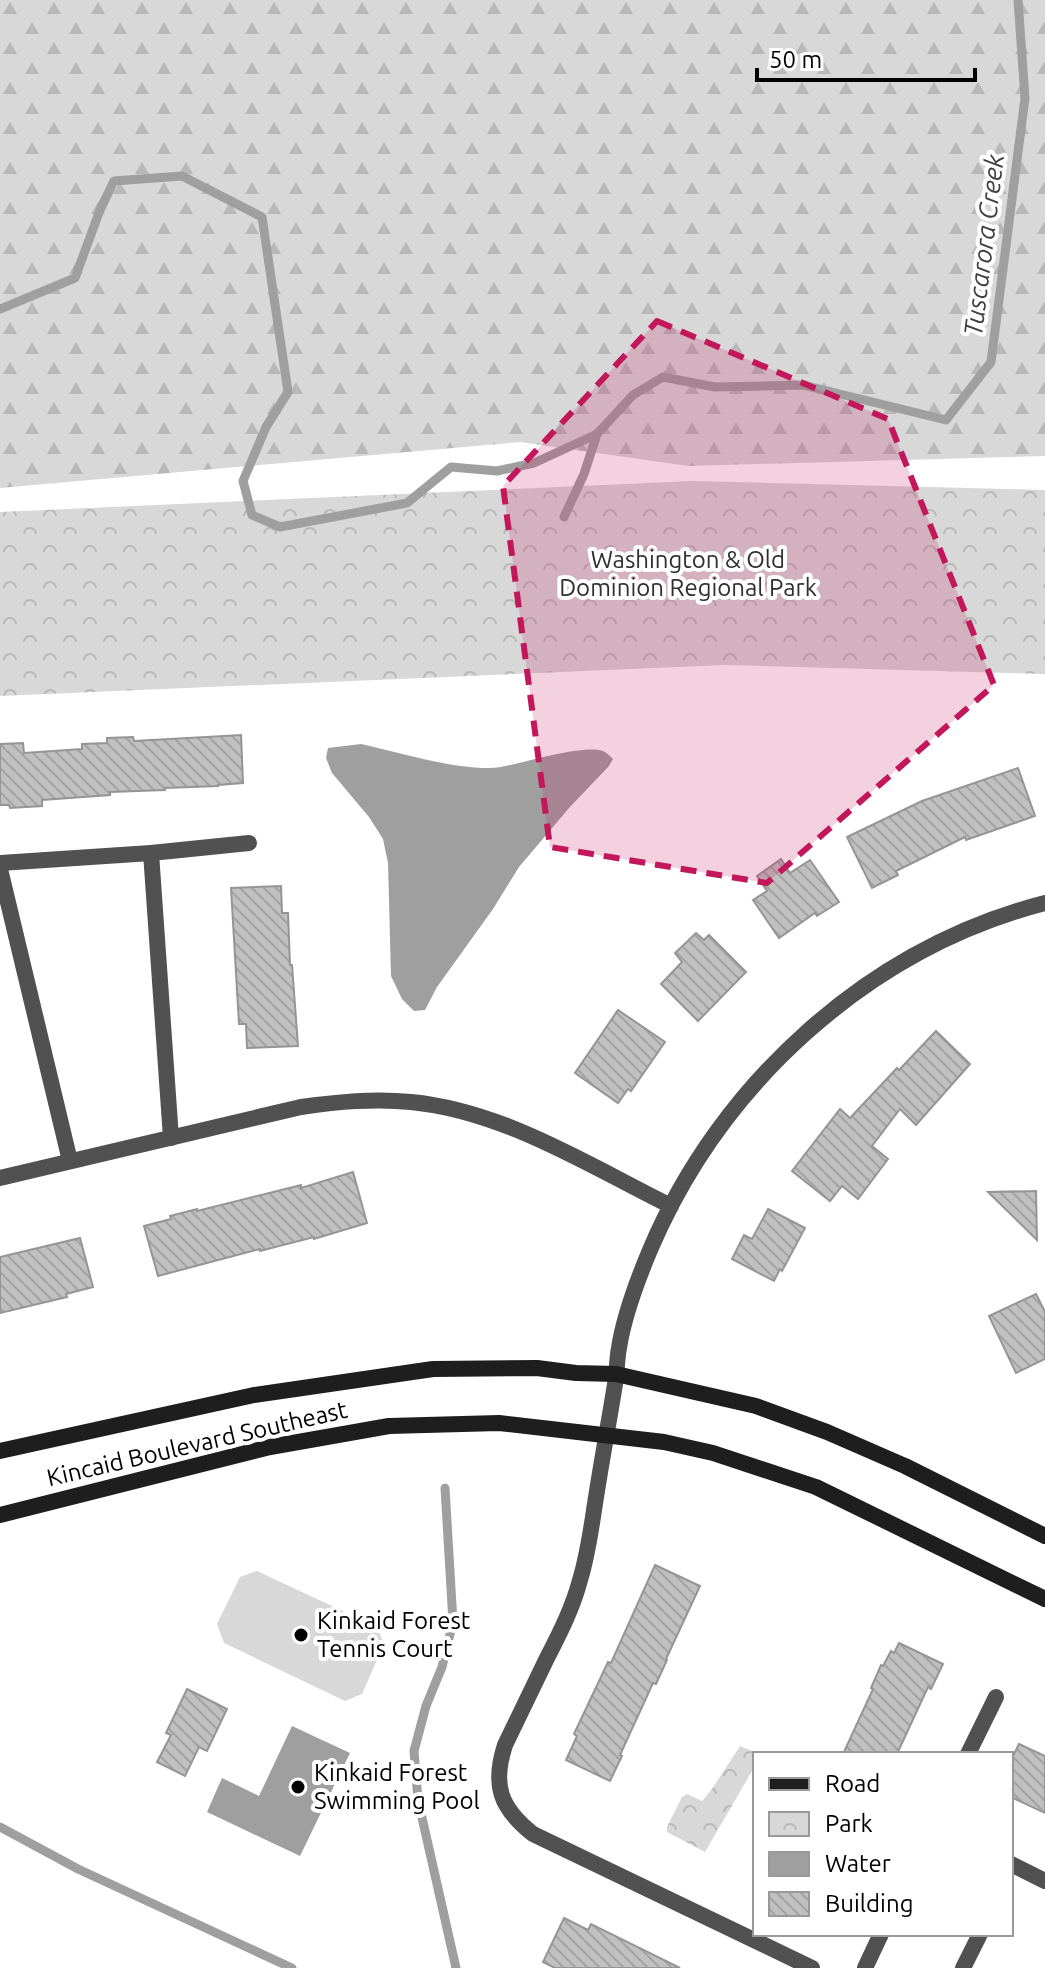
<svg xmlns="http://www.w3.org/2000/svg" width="1045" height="1968" font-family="Ubuntu,sans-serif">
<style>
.forest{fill:url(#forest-firs)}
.park{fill:url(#park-crowns)}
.pitch{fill:#d8d8d8}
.water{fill:#9f9f9f}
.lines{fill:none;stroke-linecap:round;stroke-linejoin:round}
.stream{stroke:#9f9f9f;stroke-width:9}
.building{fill:url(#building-back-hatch);stroke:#959595;stroke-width:2}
.street{stroke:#515151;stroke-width:16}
.secondary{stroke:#1e1e1e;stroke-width:16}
.marked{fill:#c2185b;fill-opacity:0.2;stroke:#c2185b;stroke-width:6;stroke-dasharray:16 10;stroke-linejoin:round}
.poi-dot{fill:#000;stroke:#fff;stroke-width:3}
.labels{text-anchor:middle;stroke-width:8;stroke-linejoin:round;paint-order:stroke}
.park-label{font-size:24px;fill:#2f2f2f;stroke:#fff}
.street-label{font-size:24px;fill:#000;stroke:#fff}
.poi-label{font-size:24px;fill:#000;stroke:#fff;text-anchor:start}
.water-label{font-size:26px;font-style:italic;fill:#404040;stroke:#fff}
</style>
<defs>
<pattern id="forest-firs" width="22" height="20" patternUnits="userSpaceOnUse" patternTransform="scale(2)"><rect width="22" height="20" fill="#d8d8d8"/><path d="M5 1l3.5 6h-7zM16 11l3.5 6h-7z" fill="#b8b8b8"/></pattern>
<pattern id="park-crowns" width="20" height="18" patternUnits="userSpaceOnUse" patternTransform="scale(2)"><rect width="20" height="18" fill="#d8d8d8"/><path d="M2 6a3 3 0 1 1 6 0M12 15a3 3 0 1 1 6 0" fill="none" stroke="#b8b8b8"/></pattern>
<pattern id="building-back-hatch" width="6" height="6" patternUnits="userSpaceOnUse" patternTransform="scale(2)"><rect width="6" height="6" fill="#c0c0c0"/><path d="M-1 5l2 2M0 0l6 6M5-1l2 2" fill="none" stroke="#a3a3a3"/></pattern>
</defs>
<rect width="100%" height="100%" fill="#fff"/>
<path class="forest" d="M0 0H1045V456L688 466 520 442 0 488Z"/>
<g class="park">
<path d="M692 481 1045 490V674L725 665 0 696V512Z"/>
<path d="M740 1746 759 1754H755V1766L705 1852 667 1832V1827L682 1797 687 1794 702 1801 712 1789Z"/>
</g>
<path class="pitch" d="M257 1571 377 1627 384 1644 362 1694 345 1701 224 1643 217 1624 240 1577Z"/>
<g class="water">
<path d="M361 744C398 752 465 773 501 767 523 763 583 744 603 751 606 752 611 757 613 759L609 766 569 808 519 867 493 909 437 987 425 1010 414 1011 402 999 391 976 388 863 383 839 369 817 332 773 326 758 328 748Z"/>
<path d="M292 1726 350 1753 300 1856 207 1812 222 1778 259 1796Z"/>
</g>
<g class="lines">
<g class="stream">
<path d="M0 309 75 278 100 210 114 181 182 176 262 217 288 392 266 427 243 481 252 515 280 527 407 503 451 467 497 471 534 463 597 434 633 395 663 377 715 387 803 385 946 420 991 362 1025 98 1018 0"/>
<path d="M564 517 584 474 597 434"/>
<path d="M445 1488 453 1622 442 1667 426 1706 414 1751 418 1800 456 1968"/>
<path d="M0 1827 78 1869 292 1968"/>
</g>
</g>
<g class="building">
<path d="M241 735 243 783 218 785V786L165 788V790L110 792V795L42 800V806L10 808 9 805H0V744L23 743 24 753 82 749V744L107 743V738L133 737 134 741Z"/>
<path d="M1018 768 1035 816 966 840 965 837 896 871 898 875 872 888 847 837 922 801Z"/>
<path d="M781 859 790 873 810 860 839 902 817 916 815 913 779 938 753 900 767 891 757 876Z"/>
<path d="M281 886 282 913H288L290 965H292L298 1046 247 1048 246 1024H239L231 888Z"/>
<path d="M696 933 704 940 709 935 746 972 698 1021 661 984 682 962 675 953Z"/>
<path d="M618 1010 665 1042 631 1091 628 1089 618 1103 575 1073Z"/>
<path d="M936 1031 970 1064 916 1125 900 1109 872 1146 888 1159 858 1199 842 1186 830 1201 792 1171 840 1109 850 1118 897 1068 899 1070Z"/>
<path d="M353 1172 367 1223 314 1239V1237L260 1251V1249L158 1276 144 1226 171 1219 170 1216 197 1209V1211L301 1185V1188Z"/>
<path d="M1036 1191 1037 1240 988 1192Z"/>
<path d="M768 1209 805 1228 782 1271 780 1269 774 1281 732 1259 744 1235 752 1239Z"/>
<path d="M80 1238 93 1287 66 1294 67 1297 0 1313V1257Z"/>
<path d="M1036 1294 1045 1312V1359L1016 1373 989 1316Z"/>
<path d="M655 1565 700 1586 666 1659 667 1660 656 1684 653 1683 620 1755 622 1756 610 1781 566 1760 577 1736 574 1734 608 1662 611 1663Z"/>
<path d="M899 1643 943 1664 931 1689 928 1687 897 1754H843L873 1689 871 1688 881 1665 883 1666 891 1651 894 1653Z"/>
<path d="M187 1689 227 1709 207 1751 199 1747 185 1776 157 1762 171 1735 166 1733Z"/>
<path d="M1019 1744 1045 1756V1813L1011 1797V1760Z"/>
<path d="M564 1918 588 1930 591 1924 680 1968H555L543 1962Z"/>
</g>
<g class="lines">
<g class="street">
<path d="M151 853 171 1138"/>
<path d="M0 863 151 853 249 843"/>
<path d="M0 869 70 1161"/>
<path d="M0 1178 301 1107C337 1102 374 1098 411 1102 504 1111 588 1165 671 1206"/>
<path d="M968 1754 996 1697"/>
<path d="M1011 1864 1045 1881"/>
<path d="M812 1968 533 1834C500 1808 492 1785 505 1745 519 1716 533 1687 547 1658 560 1633 573 1607 580 1580 589 1551 592 1521 597 1491 603 1453 610 1416 616 1378 617 1368 617 1358 619 1348 624 1315 637 1281 650 1250 721 1083 868 949 1045 903"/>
<path d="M865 1968 881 1934"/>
<path d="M963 1968 980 1934"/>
</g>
<g class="secondary">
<path d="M0 1451 254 1395 433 1369 537 1368 576 1373 616 1374 756 1406 827 1432 905 1466 1045 1536"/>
<path d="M0 1515 270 1447 389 1426 499 1423 664 1442 713 1453 816 1487 1045 1599"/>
</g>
</g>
<path class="marked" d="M657 321 888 419 994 685 767 883 550 847 503 486Z"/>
<g class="poi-dot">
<circle cx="301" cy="1635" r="8"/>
<circle cx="298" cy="1787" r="8"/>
</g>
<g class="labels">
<g class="park-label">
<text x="688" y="568">Washington &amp; Old<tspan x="688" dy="28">Dominion Regional Park</tspan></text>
</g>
<g class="street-label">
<text transform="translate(197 1444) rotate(-13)" y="8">Kincaid Boulevard Southeast</text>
</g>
<g class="poi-label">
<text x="317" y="1629">Kinkaid Forest<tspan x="317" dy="28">Tennis Court</tspan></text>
<text x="314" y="1781">Kinkaid Forest<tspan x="314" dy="28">Swimming Pool</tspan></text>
</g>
<g class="water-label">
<text transform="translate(984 245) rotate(-83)" y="9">Tuscarora Creek</text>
</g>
</g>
<rect x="753" y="1752" width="260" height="184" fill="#ffffff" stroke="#999999" stroke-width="2"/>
<rect x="769" y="1778" width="40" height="12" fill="#1e1e1e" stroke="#999999" stroke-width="2"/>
<text x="825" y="1792" font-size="24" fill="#000000">Road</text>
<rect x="769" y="1812" width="40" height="24" fill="url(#park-crowns)" stroke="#999999" stroke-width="2"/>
<text x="825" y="1832" font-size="24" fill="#000000">Park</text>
<rect x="769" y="1852" width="40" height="24" fill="#9f9f9f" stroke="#999999" stroke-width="2"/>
<text x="825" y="1872" font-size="24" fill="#000000">Water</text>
<rect x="769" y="1892" width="40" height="24" fill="url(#building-back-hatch)" stroke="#999999" stroke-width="2"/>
<text x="825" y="1912" font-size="24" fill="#000000">Building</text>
<path d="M757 68v12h218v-12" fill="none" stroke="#000000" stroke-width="4"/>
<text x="769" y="68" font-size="24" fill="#000000" stroke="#ffffff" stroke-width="6" paint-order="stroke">50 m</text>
</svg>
